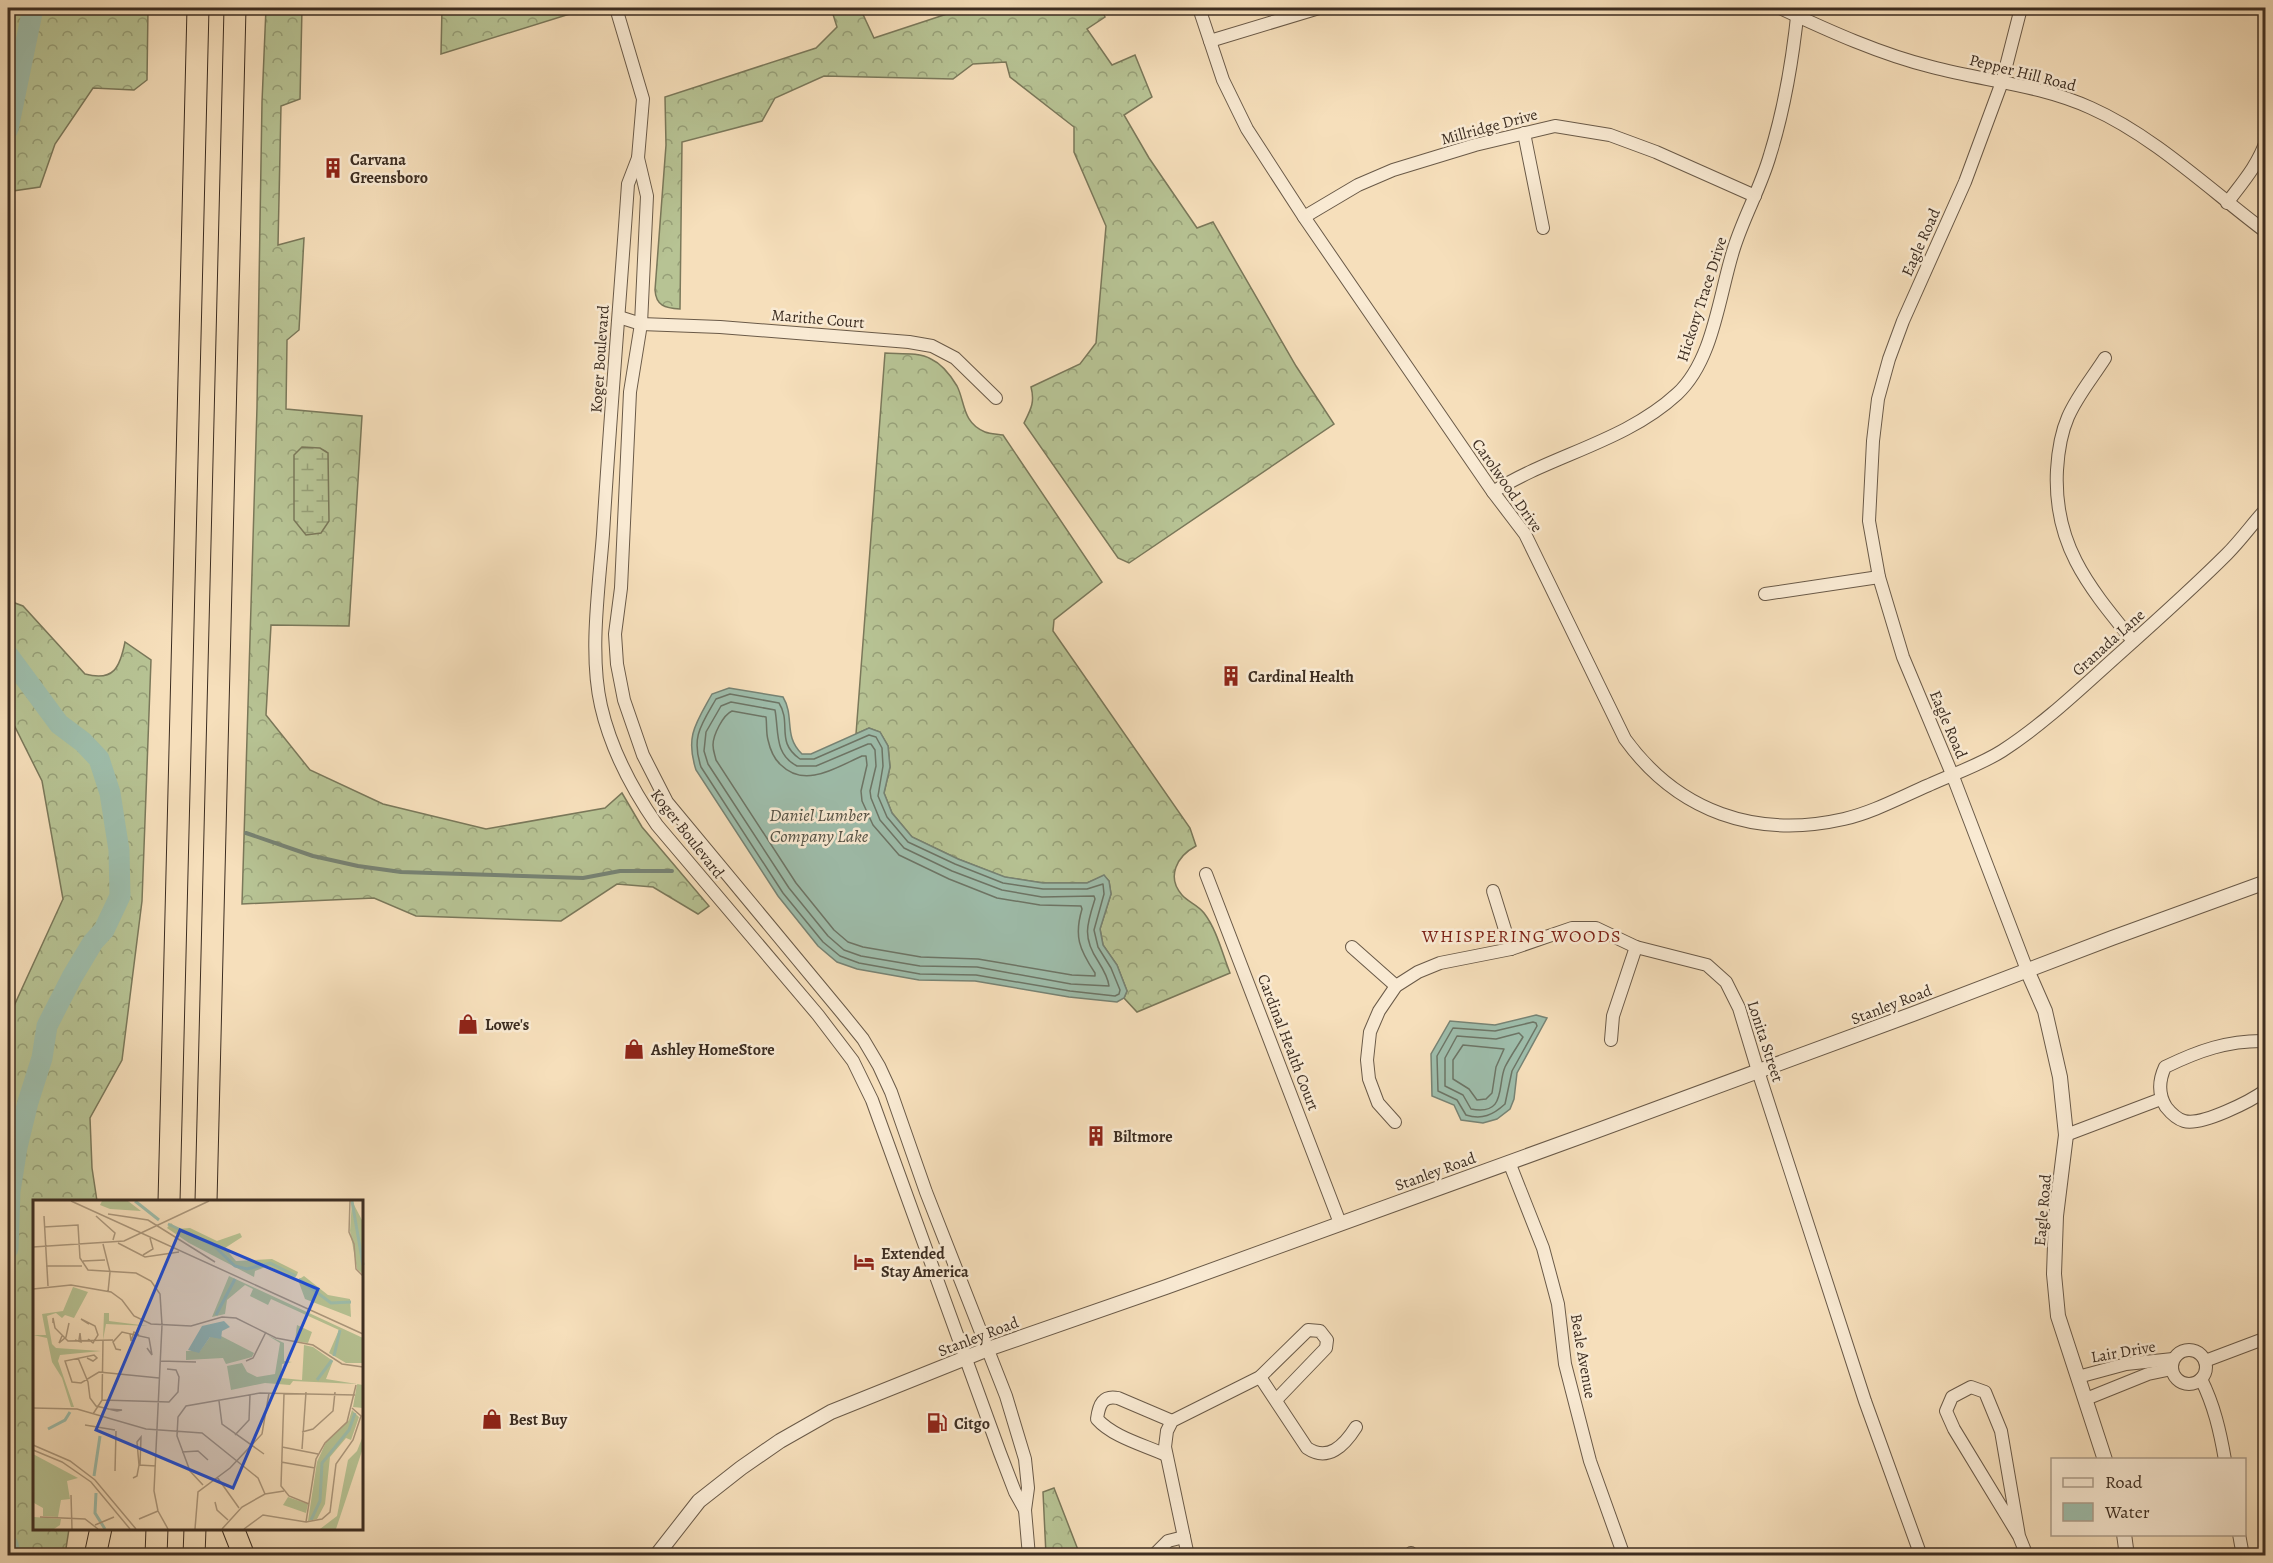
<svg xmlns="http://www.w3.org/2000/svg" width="2273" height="1563" font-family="Alegreya,serif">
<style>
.forest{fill:url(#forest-crowns);stroke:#7a785a;stroke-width:1.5}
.wetland{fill:url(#wetland-marsh);stroke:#7a785a;stroke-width:1.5}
.water{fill:#9ebdab;stroke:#778374;stroke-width:1.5}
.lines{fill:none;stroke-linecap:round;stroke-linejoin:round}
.shore{stroke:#6d7566;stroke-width:1.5}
.stream{stroke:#778374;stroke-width:4}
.river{stroke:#9ebdab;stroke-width:21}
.minor-casing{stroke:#6a5a48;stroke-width:14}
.tertiary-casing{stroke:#6a5a48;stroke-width:16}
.motorway-casing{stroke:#3c2d21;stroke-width:23}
.minor{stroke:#f9ead3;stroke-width:12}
.tertiary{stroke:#f9ead3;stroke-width:14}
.motorway{stroke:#f6dfbb;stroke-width:21}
.labels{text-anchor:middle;stroke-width:5;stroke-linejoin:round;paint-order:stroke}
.street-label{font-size:16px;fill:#3c2d21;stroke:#f9ead3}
.poi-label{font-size:16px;font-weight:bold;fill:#3c2d21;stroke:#f9ead3;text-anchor:start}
.water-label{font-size:18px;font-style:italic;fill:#545144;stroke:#f9ead3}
.neighbourhood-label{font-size:18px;letter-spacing:1.5px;fill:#7a1f14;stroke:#f9ead3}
.inset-river{fill:none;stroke:#9ebdab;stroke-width:3}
.inset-road{fill:none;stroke:#ac987d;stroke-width:1.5}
.view{fill:#1d4ed8;fill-opacity:0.15;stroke:#1d4ed8;stroke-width:3}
.inset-edge{fill:none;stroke:#3c2d21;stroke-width:3}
</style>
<defs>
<pattern id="forest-crowns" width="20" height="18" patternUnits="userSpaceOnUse" patternTransform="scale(1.5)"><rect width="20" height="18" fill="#b7c394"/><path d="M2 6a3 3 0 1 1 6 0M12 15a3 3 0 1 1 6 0" fill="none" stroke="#969f78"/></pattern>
<pattern id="wetland-marsh" width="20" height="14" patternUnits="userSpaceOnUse" patternTransform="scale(1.5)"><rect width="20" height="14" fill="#b7c394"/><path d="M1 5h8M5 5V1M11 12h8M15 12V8" fill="none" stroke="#969f78"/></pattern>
</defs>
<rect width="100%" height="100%" fill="#f6dfbb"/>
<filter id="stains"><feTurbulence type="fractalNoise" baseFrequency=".00333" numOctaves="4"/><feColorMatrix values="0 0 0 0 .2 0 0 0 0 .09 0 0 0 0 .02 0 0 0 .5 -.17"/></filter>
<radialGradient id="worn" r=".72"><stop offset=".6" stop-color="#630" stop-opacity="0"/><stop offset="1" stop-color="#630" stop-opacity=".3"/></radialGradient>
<g class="forest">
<path d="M8 8H148L147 80 134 90 93 88 55 144 40 187 13 191 8 200Z"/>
<path d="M266 8H302L300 99 281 106 278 245 304 238 299 330 287 340 286 409 362 416 349 626 271 625 266 715 310 770 383 804 486 829 605 808 622 793 642 827 709 906 698 914 653 887 617 884 561 921 416 916 374 898 242 904 257 407 262 102Z"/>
<path d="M442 8H589L441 54Z"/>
<path d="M831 8H860L874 38 965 8H1101L1105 17 1087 29 1112 65 1135 55 1152 97 1124 115 1149 158 1197 228 1213 222 1296 366 1334 424 1129 563 1118 558 1024 423C1031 409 1035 402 1031 387L1080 364 1096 343 1106 226 1074 152V127L1010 77 1006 62 973 64 953 79 824 76 775 98 762 121 682 142 680 309C665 308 656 306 655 290L666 145 665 97 816 48 837 27Z"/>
<path d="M885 353C899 354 919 352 931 359 942 364 951 376 957 386 965 401 962 423 985 432 990 434 997 434 1003 435L1102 582 1054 620 1053 631 1190 828 1196 846C1177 856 1166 877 1182 895 1188 902 1198 905 1204 913 1217 930 1222 953 1230 973L1137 1012 1124 998 1127 991 1117 965 1103 945 1100 929 1111 894 1109 881 1104 876 1087 883H1043L1004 877 958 859 912 837 892 813 884 793 890 767 888 746 880 732 869 728 856 734Z"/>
<path d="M8 594 15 603 23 606 85 674C114 682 120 667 125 642L151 660 142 901 122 1060 90 1118 92 1168 97 1201 34 1202V1528L69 1529 65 1555H8V1019L63 899 42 781 15 727 8 717Z"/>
<path d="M1054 1488 1080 1555H1046L1043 1492Z"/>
</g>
<path class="wetland" d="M302 447 320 448 328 453 329 521 321 533 306 535 294 520V455Z"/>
<g class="water">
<path d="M729 688 783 697C795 717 783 736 802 754H811L869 728 880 732 888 746 890 767 884 793 892 813 912 837 958 859 1005 877 1043 883H1087L1104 875 1109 881 1111 894 1100 929 1103 945 1117 965 1127 991 1124 998 1117 1002 1069 997 975 981 919 980 857 969 837 962 818 946 778 896 696 770C685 736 696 723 712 694Z"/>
<path d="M1536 1015 1547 1018 1517 1073 1514 1099 1510 1109 1497 1119 1483 1123 1461 1120 1454 1105 1432 1096 1431 1054 1450 1021 1495 1025Z"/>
</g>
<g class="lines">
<g class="shore">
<path d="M730 694 779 703C792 723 775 742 800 759H814L869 735 876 737 882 748 883 766 878 796 887 817 908 842 955 864 1003 883 1043 889H1087L1103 884 1104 894 1094 930 1098 947 1111 968 1120 990 1119 994 1115 996 1070 991 976 975 920 974 859 963 840 956 823 942 783 893 701 767C691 737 701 725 716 699Z"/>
<path d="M731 702 775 710C779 732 774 754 797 766H816L868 744H871L875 750 876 766 870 791 871 798 880 820 904 848 952 871 1002 890 1042 897 1094 896 1095 899C1087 924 1082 937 1098 961 1103 969 1108 977 1109 986L1071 984 977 967 920 966 861 956 844 950 828 936 789 888 708 764 704 751 706 732 721 706Z"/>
<path d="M732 711 766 717C767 725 766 733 768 740 770 749 774 759 781 765 805 789 837 767 862 756H866L867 765 861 791 862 801 873 825 899 855 949 879 997 898 1040 905 1081 906 1082 909C1074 936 1079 949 1095 973V976L1072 975 978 959 921 957 863 947 848 942 834 930 796 883 716 760C715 755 713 751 713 745 713 735 723 715 732 711Z"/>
<path d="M1533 1022 1536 1023 1537 1026 1512 1071 1505 1104C1493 1115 1482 1120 1466 1115L1457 1100 1438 1091 1437 1056 1453 1028 1495 1031Z"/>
<path d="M1519 1033 1523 1037C1517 1047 1510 1057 1505 1067 1497 1085 1507 1116 1471 1109L1463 1095 1445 1086V1058L1457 1036 1496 1039Z"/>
<path d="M1463 1045 1504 1049 1496 1067 1492 1093 1486 1099 1477 1100 1469 1089 1453 1079V1060Z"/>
</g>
<path class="stream" d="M246 833 313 856 358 866 401 872 583 878 620 871H672"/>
<g class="river">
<path d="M8 129 33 8"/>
<path d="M8 655 59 724 83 742 99 759 110 793 115 825 119 850 120 896 104 930 93 942 72 977 47 1026 42 1058 28 1102 17 1147 10 1191 8 1249"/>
<path d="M8 1545 11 1556"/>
</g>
<g class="minor-casing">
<g id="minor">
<path d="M616 8 643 99 638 158 628 184C620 301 610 417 603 534 599 587 589 654 601 706 611 750 632 789 657 825L818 1015 853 1061 872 1100 1000 1453 1015 1492 1025 1510"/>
<path d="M1199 8 1223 80 1247 129 1304 217 1493 492 1525 534 1625 739C1678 812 1756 839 1844 819 1874 812 1901 797 1929 785 1953 774 1980 765 2002 751 2045 723 2080 689 2118 655 2155 622 2192 589 2227 554 2241 540 2253 523 2266 509"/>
<path d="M1780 8C1829 31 1880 54 1932 67 1985 81 2041 85 2091 108 2154 136 2210 190 2266 232"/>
<path d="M2021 8 2002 82 1965 182 1903 321 1889 359 1878 399 1873 441 1869 521 1879 577 1903 657 1952 774 2027 970"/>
<path d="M1210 41 1319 8"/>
<path d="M1524 133 1543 228"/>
<path d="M638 158 647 196 641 324 630 392 621 588 615 634 617 664 624 700 643 755 667 802 842 1013 863 1039 879 1066 891 1092 926 1192 1006 1396 1025 1459 1028 1488 1025 1510 1029 1556"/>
<path d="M2227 203C2242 183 2258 165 2266 141"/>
<path d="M1304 217 1358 185 1393 170 1475 145 1555 126 1610 135 1656 152 1755 196"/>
<path d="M619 317 641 324 720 327 909 342 932 346 955 358 996 398"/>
<path d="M2105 358C2093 377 2077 396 2068 417 2061 433 2058 453 2057 470 2053 545 2089 587 2133 641"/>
<path d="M1493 492C1551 455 1625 442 1677 394 1714 360 1719 294 1734 248 1744 216 1761 187 1770 155 1785 107 1793 57 1798 8"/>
<path d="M1765 594 1879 577"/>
<path d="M1206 874 1340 1223"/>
<path d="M1493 891 1511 949"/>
<path d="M1352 947 1396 986"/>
<path d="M1611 1040 1613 1016 1636 947"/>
<path d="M2266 1041C2228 1040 2198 1051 2165 1067 2159 1080 2158 1094 2166 1107 2170 1112 2177 1119 2184 1121 2202 1126 2251 1101 2266 1090"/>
<path d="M1395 1122 1378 1103 1369 1079 1367 1060 1370 1032 1379 1011 1396 986 1418 972 1440 963 1511 949 1572 928H1596L1636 947 1707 965 1726 982 1739 1008 1758 1071 1865 1401 1921 1556"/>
<path d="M2066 1135 2161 1099"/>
<path d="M1509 1162 1543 1248 1558 1304 1565 1364 1590 1461 1624 1556"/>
<circle cx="2189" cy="1367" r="17"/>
<path d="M2205 1361 2266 1338"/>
<path d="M1260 1377 1307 1448C1328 1462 1344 1446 1356 1427"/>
<path d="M2078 1377 2126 1364 2173 1359"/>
<path d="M2201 1379C2214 1405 2220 1431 2225 1460"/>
<path d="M2086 1399 2148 1374 2172 1369"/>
<path d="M1166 1455C1144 1445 1113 1437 1097 1419 1099 1404 1103 1395 1118 1398L1172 1421"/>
<path d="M2239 1534 2243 1556"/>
<path d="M2019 1536 2001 1431 1985 1392 1971 1387 1952 1397 1946 1411 1954 1429 2019 1536 2027 1556"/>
<path d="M1153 1556 1168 1541 1184 1537"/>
<path d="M1188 1556 1165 1447 1167 1431 1172 1421 1260 1377 1308 1330 1320 1331 1327 1340 1326 1348 1276 1400"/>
<path d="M1408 1556 1411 1553 1413 1556"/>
</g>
</g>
<g class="tertiary-casing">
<g id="tertiary">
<path d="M2027 970 2045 1011 2060 1077 2066 1135 2056 1216 2054 1274 2058 1316 2105 1460"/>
<path d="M2124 1534 2127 1556"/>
<path d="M656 1556 699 1501 741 1468 780 1441 831 1412 988 1349 1166 1287 1596 1131 1913 1014 2112 938 2266 882"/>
</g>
</g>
<g class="motorway-casing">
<g id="motorway">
<path d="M169 1202 198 8"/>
<path d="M206 1202 235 8"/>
<path d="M233 1528 244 1556"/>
<path d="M95 1556 101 1528"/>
<path d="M156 1556 157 1528"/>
<path d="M194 1556 195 1528"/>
</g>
</g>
<use href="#minor" class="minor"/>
<use href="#tertiary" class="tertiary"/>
<use href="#motorway" class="motorway"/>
</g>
<defs>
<g id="building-bare" transform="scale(1.62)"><path d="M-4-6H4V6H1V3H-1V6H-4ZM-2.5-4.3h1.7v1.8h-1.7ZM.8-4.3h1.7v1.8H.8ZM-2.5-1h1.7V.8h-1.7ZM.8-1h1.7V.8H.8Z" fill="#8f2418" stroke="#f9ead3" stroke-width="2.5" paint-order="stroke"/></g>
<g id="shop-bare" transform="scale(1.62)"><path d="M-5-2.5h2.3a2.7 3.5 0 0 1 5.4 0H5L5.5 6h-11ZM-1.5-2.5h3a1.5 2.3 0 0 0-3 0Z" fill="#8f2418" stroke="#f9ead3" stroke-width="2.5" paint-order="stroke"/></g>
<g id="hotel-bare" transform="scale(1.62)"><path d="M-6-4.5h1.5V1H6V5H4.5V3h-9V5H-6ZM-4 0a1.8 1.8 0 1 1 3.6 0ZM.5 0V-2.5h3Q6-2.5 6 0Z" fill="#8f2418" stroke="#f9ead3" stroke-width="2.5" paint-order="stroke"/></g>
<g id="fuel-bare" transform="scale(1.62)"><path d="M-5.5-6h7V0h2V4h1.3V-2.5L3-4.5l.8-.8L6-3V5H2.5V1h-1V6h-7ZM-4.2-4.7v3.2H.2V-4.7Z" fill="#8f2418" stroke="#f9ead3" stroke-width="2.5" paint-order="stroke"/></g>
</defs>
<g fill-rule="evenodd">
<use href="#building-bare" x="333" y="168"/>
<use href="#building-bare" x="1231" y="676"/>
<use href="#shop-bare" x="468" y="1024"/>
<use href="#shop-bare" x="634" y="1049"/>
<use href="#building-bare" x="1096" y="1136"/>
<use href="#hotel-bare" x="864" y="1262"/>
<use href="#shop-bare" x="492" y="1419"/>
<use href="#fuel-bare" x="937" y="1423"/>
</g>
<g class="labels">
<g class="street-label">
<text transform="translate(2023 72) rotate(14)" y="6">Pepper Hill Road</text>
<text transform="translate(1489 126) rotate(-15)" y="6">Millridge Drive</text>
<text transform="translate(1920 242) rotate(-66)" y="6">Eagle Road</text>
<text transform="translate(1701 299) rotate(-72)" y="6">Hickory Trace Drive</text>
<text transform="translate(818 318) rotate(5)" y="6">Marithe Court</text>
<text transform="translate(599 359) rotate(-86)" y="6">Koger Boulevard</text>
<text transform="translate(1508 485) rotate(55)" y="6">Carolwood Drive</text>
<text transform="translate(2108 642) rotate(-42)" y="6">Granada Lane</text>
<text transform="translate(1949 724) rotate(67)" y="6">Eagle Road</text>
<text transform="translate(688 833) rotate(52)" y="6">Koger Boulevard</text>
<text transform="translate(1891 1004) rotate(-21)" y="6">Stanley Road</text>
<text transform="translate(1766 1041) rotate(72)" y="6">Lonita Street</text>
<text transform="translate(1289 1042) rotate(69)" y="6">Cardinal Health Court</text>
<text transform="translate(1435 1171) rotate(-20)" y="6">Stanley Road</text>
<text transform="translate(2042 1210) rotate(-85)" y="6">Eagle Road</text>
<text transform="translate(978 1336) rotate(-21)" y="6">Stanley Road</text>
<text transform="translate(2123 1351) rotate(-10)" y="6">Lair Drive</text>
<text transform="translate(1584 1356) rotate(80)" y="6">Beale Avenue</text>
</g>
<g class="poi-label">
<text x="350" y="165">Carvana<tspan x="350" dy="18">Greensboro</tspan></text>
<text x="1248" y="682">Cardinal Health</text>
<text x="485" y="1030">Lowe's</text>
<text x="651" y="1055">Ashley HomeStore</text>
<text x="1113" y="1142">Biltmore</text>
<text x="881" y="1259">Extended<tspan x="881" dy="18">Stay America</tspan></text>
<text x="509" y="1425">Best Buy</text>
<text x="954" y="1429">Citgo</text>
</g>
<g class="water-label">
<text x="819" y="821">Daniel Lumber<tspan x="819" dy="21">Company Lake</tspan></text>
</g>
<g class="neighbourhood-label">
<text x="1522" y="942">WHISPERING WOODS</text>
</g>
</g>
<g transform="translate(33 1200)">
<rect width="330" height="330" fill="#f6dfbb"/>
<path d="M319 1 330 22V74L324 69 317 31ZM138 23 144 29 157 28 184 41 207 33 209 37 192 48 203 61 239 59 265 72 264 75 261 78 235 66 222 71 221 77 156 43 134 28ZM196 76 330 138V163H313L296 153 306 130 238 99 235 105 217 96 220 89 212 85 194 100 192 114 179 117ZM271 76 295 95 317 99 318 117 272 99 265 80ZM40 87 55 92 41 118 32 115 29 118 23 113 14 116 19 144 23 148 68 151 27 155 25 161 41 207H38L29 178 19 162 14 138 0 135H13L9 114 30 111ZM71 113H76V121L115 126 73 124 70 140ZM264 125 279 132 275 143 262 141ZM234 135 251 143V161L259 162 249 164 248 178 269 180 271 145 280 147 300 161 293 179 330 185V208L320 207 324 184 260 181 257 185 232 183 198 190 194 166 209 163 214 172 224 177 242 174 247 143ZM188 136 221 153 219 157 193 164 190 158 153 160V151H167L177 137ZM319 210 326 217 318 240 313 238 297 257 292 304 284 319 275 321 284 262 293 242 316 220ZM330 236V248L303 329H287L304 316 315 260 324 251ZM0 254 45 278 34 281 37 299 28 300 25 317 10 316V308L1 303V317L28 319 27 325 21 329H0Z" fill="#b7c394"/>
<path d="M69 1H95L108 11 77 9 67 5ZM255 297 275 304 273 313 250 305Z" fill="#b7c394"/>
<path d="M191 121 197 127 189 131 188 139 177 137 166 153 155 150 169 126Z" fill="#9ebdab"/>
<path class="inset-river" d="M102 1 126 20M319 1 330 65M135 24 180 45 202 66 214 69 237 63 263 76M266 79 298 103 318 102M183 115 202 79M301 156 307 130M284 180 299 160M15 229 32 220 37 212M61 276 67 236M63 293 62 313 72 329M278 320 287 301 289 263 316 230 322 213"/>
<path class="inset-road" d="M38 1 330 134M317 1 316 32 321 44 323 69 330 76M75 14 115 20 182 62M11 16 15 86M63 16 82 33 80 40M11 27 45 25 47 58 55 70 103 73 118 81 127 94 129 125 121 291 125 311 135 329M85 43 112 57 146 52M70 44 77 72 75 92M0 47 91 41 176 1M110 55 120 49 117 38M50 61 72 60M13 66H49M0 89 38 85 78 92 89 100 101 116 118 124 158 126 189 117 203 118 243 138 280 145 309 164 330 167M20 123V118L22 128 35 141 80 140M97 134 98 141 101 132 106 135M29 136 26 143 33 137 36 123M55 139 60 143 65 135 62 126 48 119 56 124M42 140 48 142 47 133 46 140M88 150 83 149 80 142 89 132 116 138 119 155 114 148M45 158 55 182 57 198 63 206 84 211 89 210 75 209M54 158 60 161 64 158 61 155 32 161 39 182 48 183 66 172 126 178M127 161 163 162M213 161 220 158 233 132M251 194 248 286 256 296 276 304M69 200 70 141M186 201 189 224 231 254M0 208 44 209 113 229 169 233 225 278 232 294M60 214 69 200 136 202 145 192 146 177 143 170 134 169M52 225 82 230M269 232 280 229 300 211 302 192M202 235 216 220 217 195M0 245 37 261 62 280 103 329M249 247 285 254M269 249 273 192M0 250 29 262 58 282 97 329M149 252 165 251 175 260M248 262 282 268M106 265 104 242 108 237 107 265M82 271 83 231M184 277 206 308M100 278 104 276 106 265 123 266M170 285 157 271 144 236 145 217 153 206 227 193 322 195M38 295 39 329M182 302 184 310 195 320M7 317 52 319 65 329M106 319 125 311M273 322 283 259 292 243 314 222 323 185M62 325 81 317M162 329 165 292 197 268 229 234 236 193M189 329 209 307 232 294 251 291M211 329 230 315 273 322 289 319 297 312 303 264 320 240 328 216 319 208"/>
<path class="view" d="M147 30 285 89 200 288 63 230Z"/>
<rect width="330" height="330" class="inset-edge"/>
</g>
<rect width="2273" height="1563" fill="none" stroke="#f6dfbb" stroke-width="30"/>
<rect x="9" y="9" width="2255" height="1545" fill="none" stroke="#3c2d21" stroke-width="3"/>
<rect x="15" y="15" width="2243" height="1533" fill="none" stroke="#3c2d21" stroke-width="1.5"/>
<rect x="2051" y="1458" width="195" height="78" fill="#f9ead3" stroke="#ad9e8c" stroke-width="1.5"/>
<rect x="2063" y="1478" width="30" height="9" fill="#f9ead3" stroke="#ad9e8c" stroke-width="1.5"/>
<text x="2105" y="1488" font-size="18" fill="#3c2d21">Road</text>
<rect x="2063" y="1503" width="30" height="18" fill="#9ebdab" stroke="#ad9e8c" stroke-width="1.5"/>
<text x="2105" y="1518" font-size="18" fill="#3c2d21">Water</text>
<rect width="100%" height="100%" filter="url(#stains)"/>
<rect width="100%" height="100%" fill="url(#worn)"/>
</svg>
